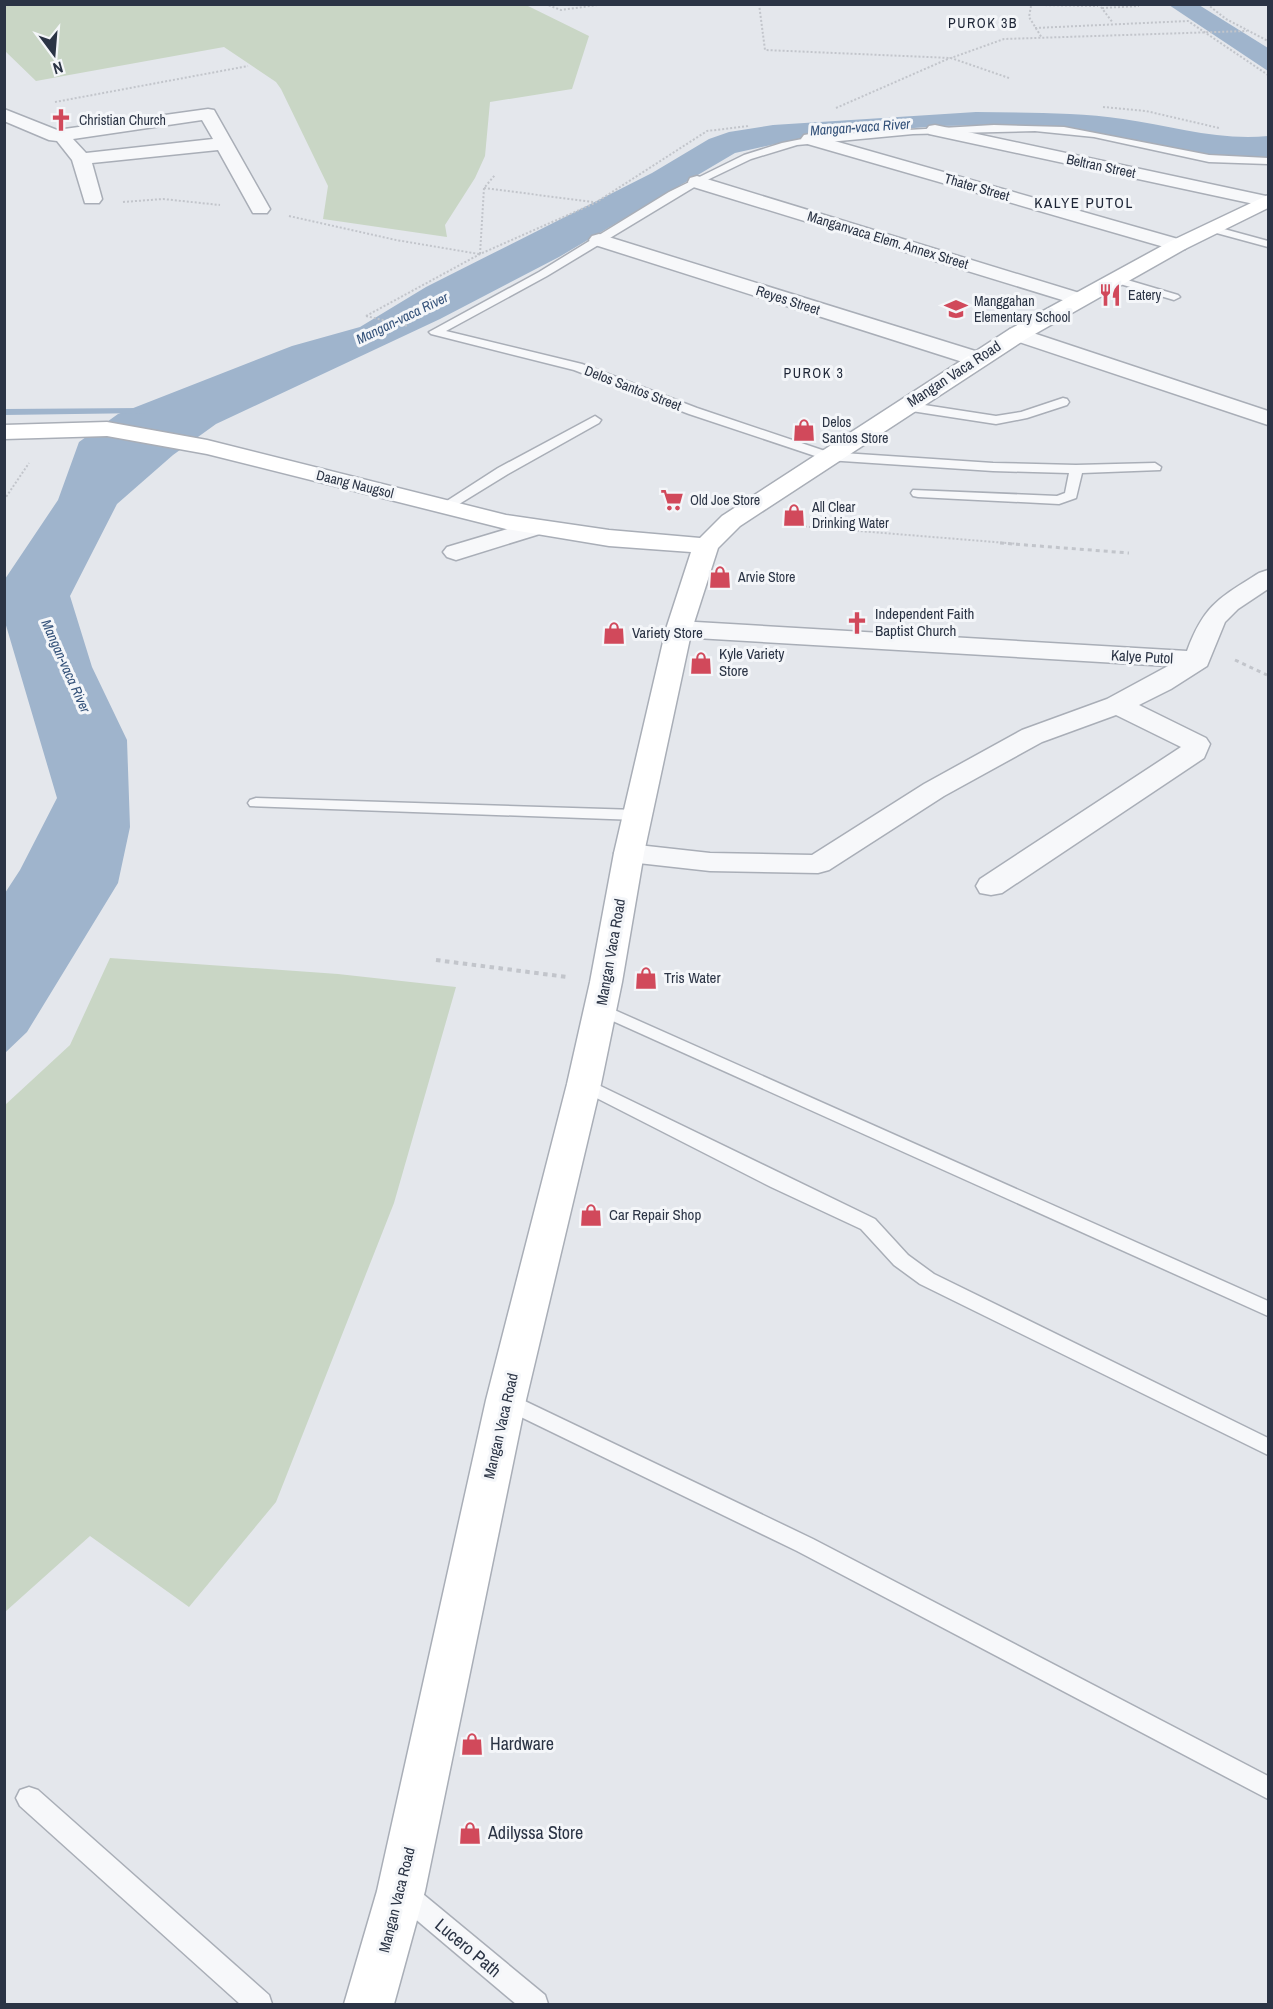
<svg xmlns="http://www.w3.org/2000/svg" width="1273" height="2009" font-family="'Archivo Narrow',sans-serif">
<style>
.green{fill:#c9d6c5}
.water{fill:#9fb4cc}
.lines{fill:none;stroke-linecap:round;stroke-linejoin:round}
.stream{fill:#9fb4cc;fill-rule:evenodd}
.lane-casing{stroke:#a9aeb7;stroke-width:3}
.street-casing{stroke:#a9aeb7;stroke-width:3}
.secondary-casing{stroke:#a9aeb7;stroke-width:3}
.path-far2{stroke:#c2c5cb;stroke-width:2;stroke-dasharray:2 2;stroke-linecap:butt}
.path-far1{stroke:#c2c5cb;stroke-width:3;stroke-dasharray:4 4;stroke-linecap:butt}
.path{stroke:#c2c5cb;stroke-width:4;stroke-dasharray:4.5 4.5;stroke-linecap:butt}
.lane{fill:#f7f8fa;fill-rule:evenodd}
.street{fill:#f7f8fa;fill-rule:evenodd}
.secondary{fill:#fff;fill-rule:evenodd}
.labels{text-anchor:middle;stroke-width:6;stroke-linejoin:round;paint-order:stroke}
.far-neighbourhood-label{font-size:14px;letter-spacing:1.5px;fill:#1d2536;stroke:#f4f6f9}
.far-poi-label{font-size:14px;fill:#2b3445;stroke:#f4f6f9;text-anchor:start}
.far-water-label{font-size:14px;font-style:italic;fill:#34527a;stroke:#f4f6f9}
.far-street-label{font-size:14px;fill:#2b3445;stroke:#f4f6f9}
.far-quarter-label{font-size:15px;letter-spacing:1.5px;fill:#1d2536;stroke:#f4f6f9}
.street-label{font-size:15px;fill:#2b3445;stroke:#f4f6f9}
.poi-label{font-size:15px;fill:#2b3445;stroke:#f4f6f9;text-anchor:start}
.near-poi-label{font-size:18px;fill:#2b3445;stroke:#f4f6f9;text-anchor:start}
.near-street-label{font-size:18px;fill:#2b3445;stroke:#f4f6f9}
</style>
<rect width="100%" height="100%" fill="#e4e7ec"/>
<g class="green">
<path d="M4 5H526L589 36 572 89 490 102 485 156 475 178 445 225 447 237 323 219 328 186 281 89 276 82 224 47 36 81 5 51Z"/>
<path d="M110 958 338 974 456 987 394 1203 276 1502 189 1607 90 1536 5 1612V1105L70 1045Z"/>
</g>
<g class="water">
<path d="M1169 5H1199L1268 48V71Z"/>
<path d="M976 112C1025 113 1075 112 1123 119 1171 126 1220 141 1268 136V157L1197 155 1067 128 1020 125 938 126 807 137 735 153 559 257 440 319 216 424 173 455 117 504 70 596 92 667 127 740 130 827 118 883 27 1032 5 1053V893L20 870 57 798 5 622V579L58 500 79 442 118 414 292 346 360 327 426 287 652 173 709 139 729 132 773 125Z"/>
</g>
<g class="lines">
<path class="stream" d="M143 408 146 409V413L4 415V409Z"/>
<g class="lane-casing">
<g id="lane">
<path d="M994 125 1064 127 1209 155 1268 158V164L1209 162 1094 137 1035 131 913 134 797 145 751 159 701 183 547 276 446 331 582 364 697 408 828 452 993 463 1076 465 1155 463 1161 467 1160 470 1082 473 1076 498 1059 504 918 497 913 496 911 493 913 490 1057 496 1065 493 1069 473 993 471 827 460 689 414 574 370 431 334 429 332 539 272 669 192 744 155 782 143 822 135Z"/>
<path d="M1213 226 1268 241V247L1209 231 1208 229Z"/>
<path d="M1114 276 1178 295 1180 297 1174 300 1110 281V277Z"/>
<path d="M1063 398 1067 399 1069 402 1067 405 1027 418 996 424 905 410 899 406 905 402 996 416 1021 412Z"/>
<path d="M595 416 601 420 599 423 508 474 451 509H441L439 506 498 468Z"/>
<path d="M256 798 637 810 645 815 637 820 250 806 248 803 250 800Z"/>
<path d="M601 1004 1268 1301V1316L595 1013 592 1009 595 1005Z"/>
<path d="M584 1078 875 1219 908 1255 934 1274 1268 1438V1455L920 1284 894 1265 861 1229 771 1187 577 1088 575 1084 577 1080Z"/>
<path d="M506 1392 813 1539 1268 1776V1799L797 1551 498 1406 495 1400 498 1394Z"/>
<path d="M29 1787 38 1790 269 1995 272 2004H240L20 1806 16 1798 20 1790Z"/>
<path d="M403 1881 412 1885 545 1995 548 2004H516L394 1901 390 1893 394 1885Z"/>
</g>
</g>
<g class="street-casing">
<g id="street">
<path d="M4 109 57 130 208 109 214 110 270 209 267 213H253L218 150 92 163 102 199 99 203H85L72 160 57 141 49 140 4 121ZM202 120 213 139 86 153 73 139Z"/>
<path d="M935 125 1266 196 1268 197V207L929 134 926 130 929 126Z"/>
<path d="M810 134 1185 241 1188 245 1185 249H1171L804 143 801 139 804 135Z"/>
<path d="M697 176 1086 295 1089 299 1086 303 1079 305 1072 303 690 186 688 182 690 178Z"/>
<path d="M599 234 985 354 988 359 985 364 977 366 969 364 592 244 589 240 592 236Z"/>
<path d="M1018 328 1268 411V425L1010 339 1007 334 1010 329Z"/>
<path d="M534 521 543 523 546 528 543 533 456 560 447 557 443 552 447 547Z"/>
<path d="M1268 570V589L1238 609 1225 622 1207 666 1171 689 1139 705 1206 738 1210 744 1204 758 1002 893 991 895 980 893 976 886 980 879 1181 747 1116 715 1042 742 944 796 829 870 818 873 710 871 629 862 618 859 614 853 618 847 629 844 710 853 812 855 924 784 1022 730 1107 699 1168 666 679 637 670 635 666 629 670 623 679 621 1187 651C1204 605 1219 598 1259 573Z"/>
</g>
</g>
<g class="secondary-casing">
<path id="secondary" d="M1268 195V208L1185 249 1026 339 740 526 718 548 692 629 644 853 622 982 601 1084 526 1400 425 1891 394 2004H344L377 1891 486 1400 567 1084 590 982 614 853 666 629 691 552 609 546 506 529 207 454 107 436 4 439V425L107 422 207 440 506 515 609 530 700 538 722 516 1010 329 1171 241Z"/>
</g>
<g class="path-far2">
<path d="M545 4 561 10 605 4"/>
<path d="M759 4 765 50 951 58"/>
<path d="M977 4 1098 6"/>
<path d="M1207 4 1226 19 1268 41"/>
<path d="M1031 6 1029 17 1042 38"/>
<path d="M1101 7 1113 23"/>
<path d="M1102 8 1139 6"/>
<path d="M1035 28 1188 21 1268 75"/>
<path d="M1009 78 951 58 1004 39 1247 31"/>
<path d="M55 102 248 66"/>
<path d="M1103 107 1146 111 1219 128"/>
<path d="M836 108 950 58"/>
<path d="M484 188 593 202"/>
<path d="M123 202 163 199 220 205"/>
<path d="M289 216 396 240 479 254"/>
<path d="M480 254 484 188 495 175"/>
<path d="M366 316 480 254 595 203 707 131 749 126"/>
<path d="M366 316 408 326"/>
<path d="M4 500 29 463"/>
<path d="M785 525 1019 544"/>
</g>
<g class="path-far1">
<path d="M1000 543 1129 553"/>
<path d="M1235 660 1267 675"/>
</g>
<path class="path" d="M436 960 567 977"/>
<use href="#lane" class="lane"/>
<use href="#street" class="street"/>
<use href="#secondary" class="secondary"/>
</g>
<defs>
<g id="church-bare" transform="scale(1.8)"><path d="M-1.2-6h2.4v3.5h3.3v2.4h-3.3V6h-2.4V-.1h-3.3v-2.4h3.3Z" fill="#d1495b" stroke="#f4f6f9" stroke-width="2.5" paint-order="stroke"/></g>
<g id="restaurant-bare" transform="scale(1.8)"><path d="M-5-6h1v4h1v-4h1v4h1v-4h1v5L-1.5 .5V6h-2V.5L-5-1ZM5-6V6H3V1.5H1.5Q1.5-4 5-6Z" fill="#d1495b" stroke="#f4f6f9" stroke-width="2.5" paint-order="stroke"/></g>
<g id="school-bare" transform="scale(1.8)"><path d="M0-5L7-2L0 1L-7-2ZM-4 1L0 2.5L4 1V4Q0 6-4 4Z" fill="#d1495b" stroke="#f4f6f9" stroke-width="2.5" paint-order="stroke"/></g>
<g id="shop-bare" transform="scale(1.8)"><path d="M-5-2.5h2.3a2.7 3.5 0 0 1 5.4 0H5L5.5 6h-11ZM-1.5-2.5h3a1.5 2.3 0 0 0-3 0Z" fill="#d1495b" stroke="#f4f6f9" stroke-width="2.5" paint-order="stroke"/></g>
<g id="supermarket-bare" transform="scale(1.8)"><path d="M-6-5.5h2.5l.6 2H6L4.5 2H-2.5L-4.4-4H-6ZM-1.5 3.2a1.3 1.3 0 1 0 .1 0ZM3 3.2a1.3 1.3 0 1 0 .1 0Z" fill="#d1495b" stroke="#f4f6f9" stroke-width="2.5" paint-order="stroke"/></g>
</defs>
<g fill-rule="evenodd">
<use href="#church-bare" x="61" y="120"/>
<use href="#restaurant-bare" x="1110" y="295"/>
<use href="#school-bare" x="956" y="309"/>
<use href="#shop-bare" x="804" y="430"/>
<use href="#supermarket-bare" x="672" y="500"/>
<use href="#shop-bare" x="794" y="515"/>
<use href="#shop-bare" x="720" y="577"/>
<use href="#church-bare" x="857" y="623"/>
<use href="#shop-bare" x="614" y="633"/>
<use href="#shop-bare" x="701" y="663"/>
<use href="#shop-bare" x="646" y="978"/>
<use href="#shop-bare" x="591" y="1215"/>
<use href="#shop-bare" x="472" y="1744"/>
<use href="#shop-bare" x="470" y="1833"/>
</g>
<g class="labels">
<g class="far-neighbourhood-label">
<text x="983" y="28">PUROK 3B</text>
<text x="814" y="378">PUROK 3</text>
</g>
<g class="far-poi-label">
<text x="79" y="125">Christian Church</text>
<text x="1128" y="300">Eatery</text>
<text x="974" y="306">Manggahan<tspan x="974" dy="16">Elementary School</tspan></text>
<text x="822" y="427">Delos<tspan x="822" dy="16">Santos Store</tspan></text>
<text x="690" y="505">Old Joe Store</text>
<text x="812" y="512">All Clear<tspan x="812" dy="16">Drinking Water</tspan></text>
<text x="738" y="582">Arvie Store</text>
</g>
<g class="far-water-label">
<text transform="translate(860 127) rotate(-4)" y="5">Mangan-vaca River</text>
<text transform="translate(402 318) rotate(-26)" y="5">Mangan-vaca River</text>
<text transform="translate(66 666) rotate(66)" y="5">Mangan-vaca River</text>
</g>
<g class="far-street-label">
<text transform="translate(1101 166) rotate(12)" y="5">Beltran Street</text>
<text transform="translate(977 187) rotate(16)" y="5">Thater Street</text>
<text transform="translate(888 240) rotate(17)" y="5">Manganvaca Elem. Annex Street</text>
<text transform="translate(788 300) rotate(18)" y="5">Reyes Street</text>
<text transform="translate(633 388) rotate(21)" y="5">Delos Santos Street</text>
<text transform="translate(355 484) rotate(14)" y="5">Daang Naugsol</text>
</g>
<g class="far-quarter-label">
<text x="1084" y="208">KALYE PUTOL</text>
</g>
<g class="street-label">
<text transform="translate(954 374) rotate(-33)" y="5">Mangan Vaca Road</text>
<text transform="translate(1142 657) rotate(3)" y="5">Kalye Putol</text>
<text transform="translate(611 952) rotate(-80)" y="5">Mangan Vaca Road</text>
<text transform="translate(501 1426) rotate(-77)" y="5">Mangan Vaca Road</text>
<text transform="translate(397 1900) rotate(-76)" y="5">Mangan Vaca Road</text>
</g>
<g class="poi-label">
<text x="875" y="619">Independent Faith<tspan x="875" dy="17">Baptist Church</tspan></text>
<text x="632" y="638">Variety Store</text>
<text x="719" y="659">Kyle Variety<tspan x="719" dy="17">Store</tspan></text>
<text x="664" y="983">Tris Water</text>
<text x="609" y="1220">Car Repair Shop</text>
</g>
<g class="near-poi-label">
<text x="490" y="1750">Hardware</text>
<text x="488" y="1839">Adilyssa Store</text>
</g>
<g class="near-street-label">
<text transform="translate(468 1948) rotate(40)" y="6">Lucero Path</text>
</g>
</g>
<rect width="1273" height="2009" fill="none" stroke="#2b3445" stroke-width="12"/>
<g transform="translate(54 54) rotate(164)" stroke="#f4f6f9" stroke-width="4.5" paint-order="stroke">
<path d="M0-4.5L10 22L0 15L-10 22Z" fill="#2b3445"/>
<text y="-9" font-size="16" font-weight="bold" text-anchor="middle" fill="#2b3445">N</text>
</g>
</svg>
